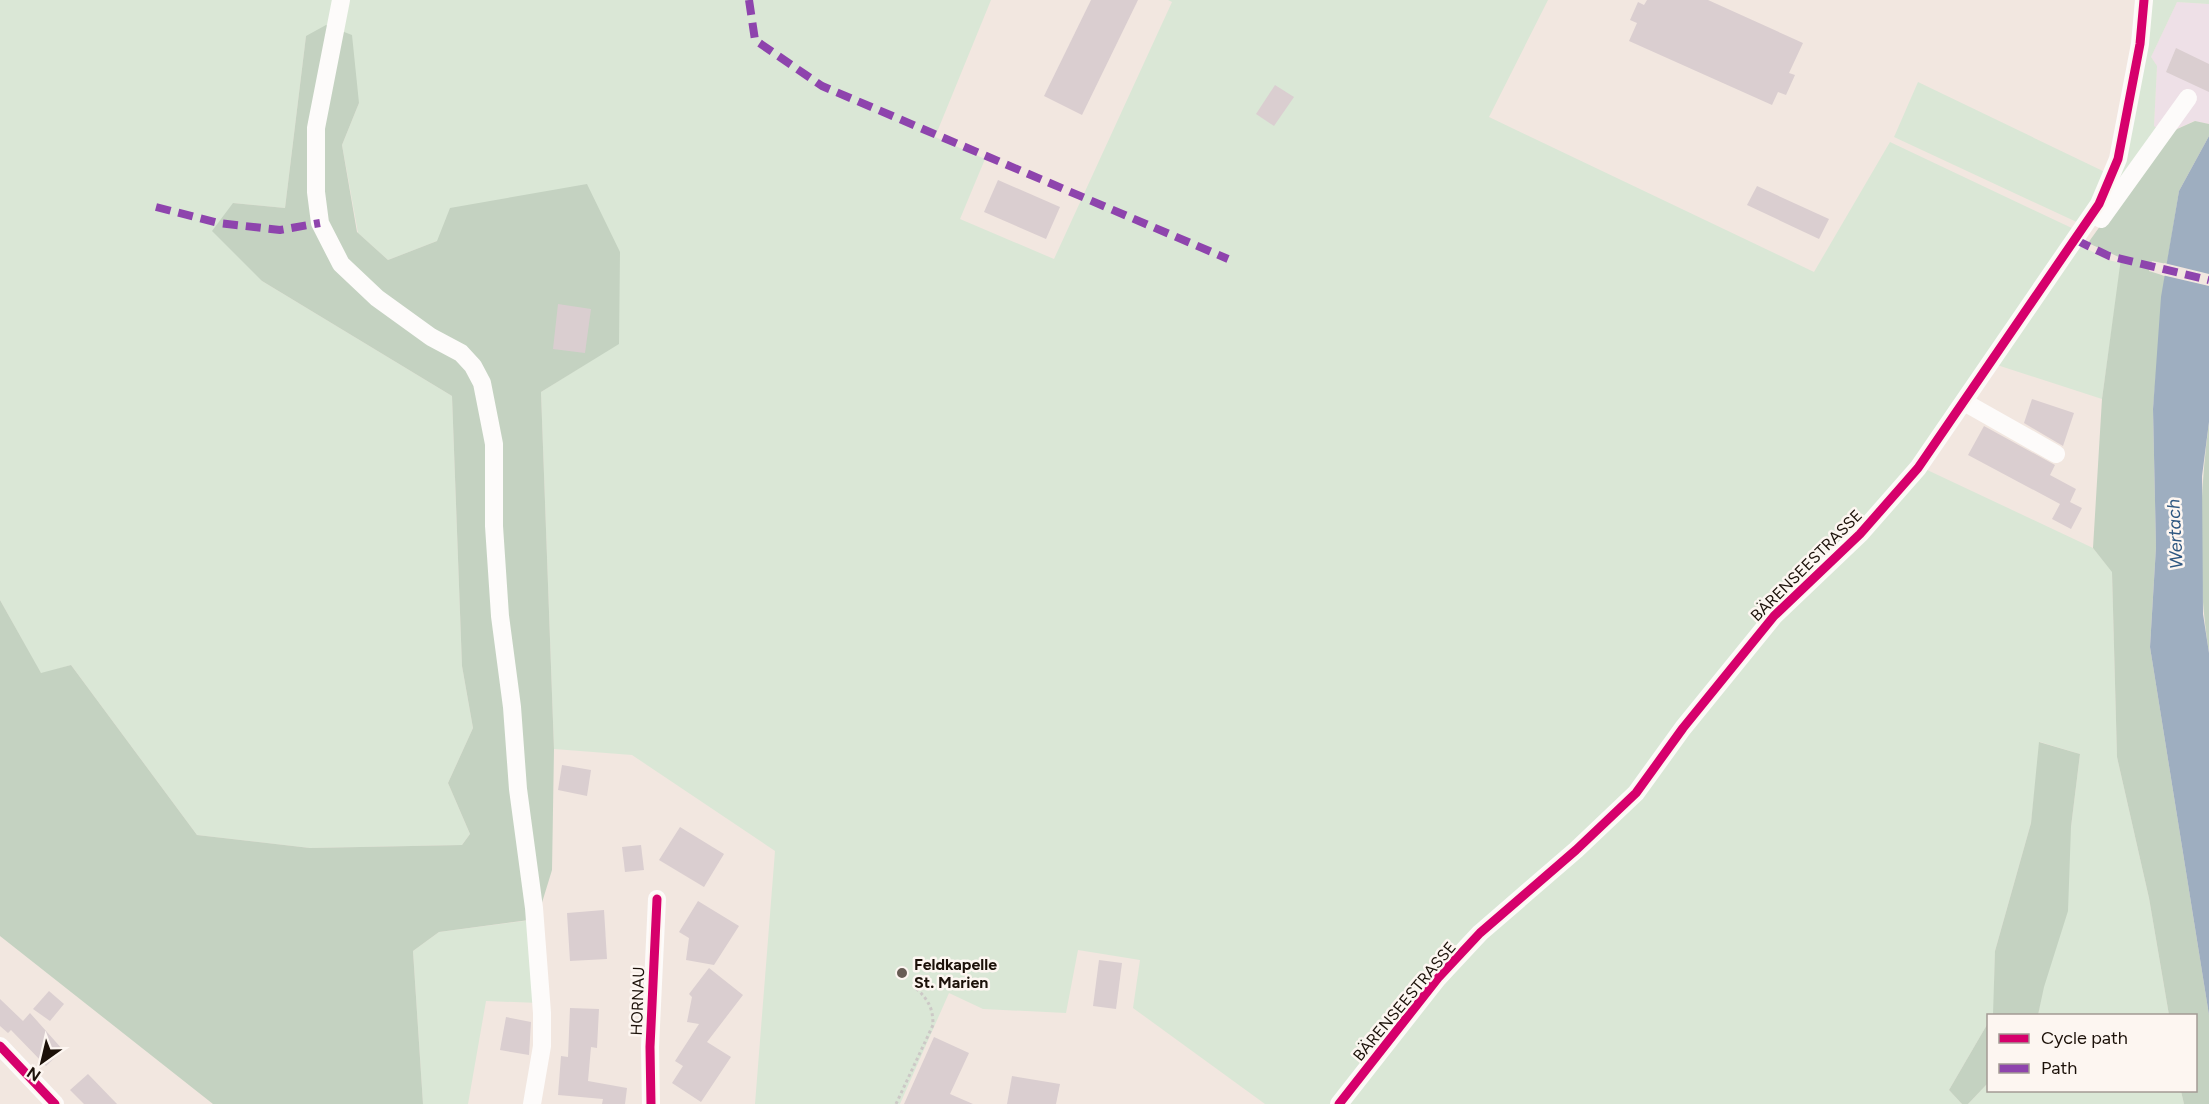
<svg xmlns="http://www.w3.org/2000/svg" width="2209" height="1104" font-family="Figtree,sans-serif">
<style>
.industrial{fill:#eee0e7}
.green{fill:#dae7d6}
.forest{fill:#c4d2c1}
.water{fill:#9eaec0}
.pier{fill:#f2e7e0}
.building{fill:#daced0}
.lines{fill:none;stroke-linecap:round;stroke-linejoin:round}
.path{stroke:#ccc8c6;stroke-width:3;stroke-dasharray:3 3;stroke-linecap:butt}
.minor{stroke:#fdfbfa;stroke-width:18}
.quiet{stroke:#8e44ad;stroke-width:8;stroke-dasharray:15 8;stroke-linecap:butt}
.cycleway-casing{stroke:#fdf6f1;stroke-width:13}
.cycleway{stroke:#d6006c;stroke-width:9}
.poi-dot{fill:#675c54;stroke:#fdf6f1;stroke-width:2}
.labels{text-anchor:middle;stroke-width:5;stroke-linejoin:round;paint-order:stroke}
.street-label{font-size:16px;fill:#1c1109;stroke:#fdf6f1}
.poi-label{font-size:16px;font-weight:bold;fill:#1c1109;stroke:#fdf6f1;text-anchor:start}
.water-label{font-size:18px;font-style:italic;fill:#2e5781;stroke:#fdf6f1}
</style>
<rect width="100%" height="100%" fill="#f2e7e0"/>
<path class="industrial" d="M2177 2 2209 4V124L2194 121 2166 134 2154 126 2157 66 2151 57Z"/>
<g class="green">
<path d="M0 0H991L935 137 985 159 960 219 1054 259 1172 2 1168 0H1548L1489 117 1814 272 1890 142 2076 230 1912 463 1632 790 1478 931 1335 1104H1265L1133 1008 1140 960 1078 950 1066 1013 983 1009 949 993 900 1104H755L775 851 632 755 554 749 541 392 619 343 437 241 388 260 358 233 342 145 359 103 306 36 285 208 233 203 262 281 452 396 462 666 473 728 448 783 470 834 462 845 310 848 197 835 71 665 41 674 0 600Z"/>
<path d="M2153 0H2209V4L2177 2 2151 57 2157 66 2154 126 2162 132 2106 207 2145 47Z"/>
<path d="M1918 82 2107 173 2081 224 1894 137Z"/>
<path d="M2078 244 2108 260 2121 263 2102 399 1994 364Z"/>
<path d="M1923 468 2093 548 2112 571 2117 757 2149 898 2169 1015H2038L2071 827 2080 754 2040 742 2031 823 1995 951 1994 1014 1988 1016V1023L1949 1090 1962 1104H1345L1484 937 1581 852 1776 621Z"/>
<path d="M532 920 539 1003 486 1001 468 1104H423L413 951 439 932Z"/>
<path d="M1988 1083V1090L2181 1091 2184 1104H1968Z"/>
</g>
<g class="forest">
<path d="M326 25 352 35 359 103 342 145 357 232 388 260 437 241 450 208 587 184 620 252 619 344 541 392 554 749 552 870 537 919 439 932 413 951 423 1104H213L0 936V600L41 673 71 665 197 835 310 848 462 845 470 834 448 783 473 728 462 666 452 396 262 281 212 231 233 203 285 208 306 36Z"/>
<path d="M2195 121 2209 124V136L2179 191 2167 264 2152 261 2149 271 2165 276 2153 409 2156 547 2150 647 2209 1015V1104H2184L2181 1091 2196 1090V1016L2169 1015 2149 898 2117 757 2112 572 2093 548 2102 399 2121 258 2088 243 2166 134Z"/>
<path d="M2209 422V653C2197 578 2199 497 2209 422Z"/>
<path d="M2039 742 2080 754 2071 827 2068 911 2044 987 2038 1015H1993L1995 951 2031 823Z"/>
<path d="M1988 1023V1083L1968 1104H1962L1949 1090Z"/>
</g>
<path class="water" d="M2209 136V422L2202 476 2203 614 2209 653V1015L2150 647 2156 547 2153 409 2161 297 2179 191Z"/>
<path class="pier" d="M2164 263 2209 274V286L2162 275Z"/>
<g class="building">
<path d="M1091 0H1138L1082 115 1044 96Z"/>
<path d="M1647 0H1708L1803 43 1789 73 1795 75 1786 95 1778 92 1772 105 1629 41 1637 23 1630 20 1638 2 1644 5Z"/>
<path d="M2176 48 2209 64V92L2166 72Z"/>
<path d="M1275 85 1294 97 1274 126 1256 114Z"/>
<path d="M998 180 1060 207 1046 239 984 212Z"/>
<path d="M1757 186 1829 219 1819 239 1747 205Z"/>
<path d="M558 304 591 309 585 353 553 349Z"/>
<path d="M2032 399 2074 413 2063 446 2024 423Z"/>
<path d="M1984 426 2055 465 2050 475 2076 489 2070 502 2082 508 2071 529 2052 519 2060 504 1968 455Z"/>
<path d="M562 765 591 770 587 796 558 790Z"/>
<path d="M680 827 724 854 704 887 659 860Z"/>
<path d="M641 845 644 870 625 872 622 847Z"/>
<path d="M698 901 739 926 714 965 686 960 689 938 679 932Z"/>
<path d="M604 910 607 959 570 961 567 913Z"/>
<path d="M1099 960 1122 963 1116 1009 1093 1006Z"/>
<path d="M709 968 743 995 707 1042 731 1057 701 1102 672 1083 683 1066 675 1061 699 1024 687 1022 692 997 689 994Z"/>
<path d="M49 991 64 1004 50 1021 33 1009Z"/>
<path d="M0 999 23 1021 30 1013 63 1050 46 1066 11 1030 8 1033 0 1026Z"/>
<path d="M570 1008 599 1009 597 1048 591 1047 588 1081 627 1088 625 1104H602L603 1099 558 1095 561 1056 568 1057Z"/>
<path d="M506 1017 531 1022 529 1055 500 1050Z"/>
<path d="M934 1037 969 1053 950 1094 973 1104H904Z"/>
<path d="M88 1074 117 1104H84L70 1090Z"/>
<path d="M1012 1076 1060 1084 1056 1104H1007Z"/>
</g>
<g class="lines">
<path class="path" d="M896 1104 933 1025C933 1007 928 1000 916 988"/>
<g class="minor">
<path d="M341 0 316 128V192L320 223 341 264 377 298 431 337 461 353 473 366 482 383 494 444V526L500 616 512 707 518 789 534 908 542 1013V1046L532 1104"/>
<path d="M2101 219 2188 98"/>
<path d="M1964 402 2056 454"/>
<path d="M0 1046 55 1104"/>
<path d="M651 1104 650 1047 657 899"/>
<path d="M1339 1104 1438 978 1480 933 1576 850 1636 793 1683 728 1774 616 1860 534 1918 468 2099 204 2118 159 2140 44 2144 0"/>
</g>
<g class="quiet">
<path d="M749 0 755 40 822 86 1228 259"/>
<path d="M156 207 218 223 280 230 320 223"/>
<path d="M2076 240 2109 256 2209 280"/>
</g>
<g class="cycleway-casing">
<g id="cycleway">
<path d="M0 1046 55 1104"/>
<path d="M651 1104 650 1047 657 899"/>
<path d="M1339 1104 1438 978 1480 933 1576 850 1636 793 1683 728 1774 616 1860 534 1918 468 2099 204 2118 159 2140 44 2144 0"/>
</g>
</g>
<use href="#cycleway" class="cycleway"/>
</g>
<circle class="poi-dot" cx="902" cy="973" r="6"/>
<g class="labels">
<g class="street-label">
<text transform="translate(1806 565) rotate(-45)" y="6">BÄRENSEESTRASSE</text>
<text transform="translate(637 1001) rotate(-88)" y="6">HORNAU</text>
<text transform="translate(1404 1001) rotate(-50)" y="6">BÄRENSEESTRASSE</text>
</g>
<g class="poi-label">
<text x="914" y="970">Feldkapelle<tspan x="914" dy="18">St. Marien</tspan></text>
</g>
<g class="water-label">
<text transform="translate(2175 534) rotate(-93)" y="6">Wertach</text>
</g>
</g>
<rect x="1987" y="1014" width="210" height="78" fill="#fdf6f1" stroke="#a39a94" stroke-width="1.5"/>
<rect x="1999" y="1034" width="30" height="9" fill="#d6006c" stroke="#a39a94" stroke-width="1.5"/>
<text x="2041" y="1044" font-size="18" fill="#1c1109">Cycle path</text>
<rect x="1999" y="1064" width="30" height="9" fill="#8e44ad" stroke="#a39a94" stroke-width="1.5"/>
<text x="2041" y="1074" font-size="18" fill="#1c1109">Path</text>
<g transform="translate(42 1062) rotate(214)" stroke="#fdf6f1" stroke-width="4.5" paint-order="stroke">
<path d="M0-4.5L10 22L0 15L-10 22Z" fill="#1c1109"/>
<text y="-9" font-size="16" font-weight="bold" text-anchor="middle" fill="#1c1109">N</text>
</g>
</svg>
